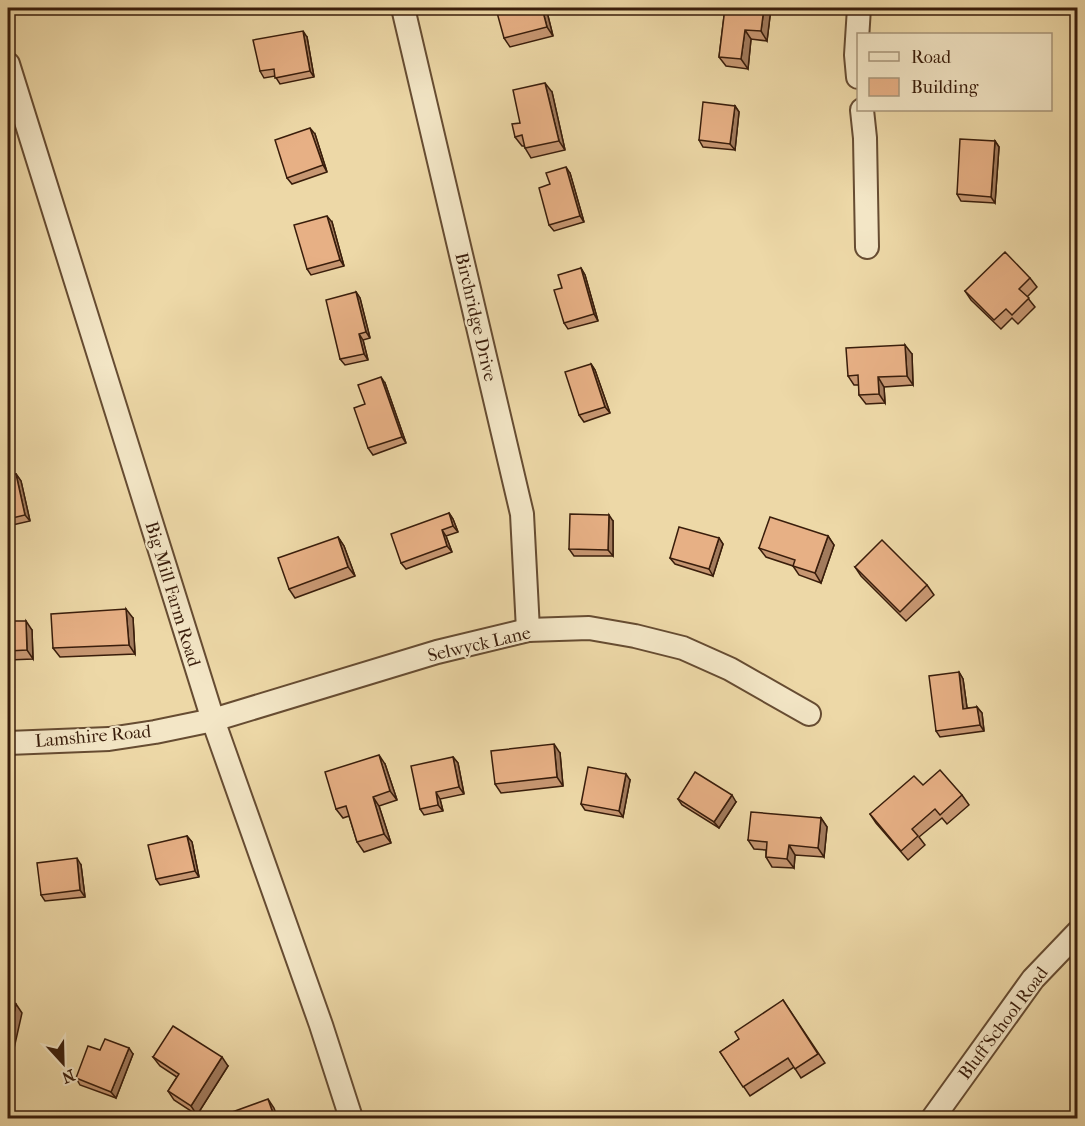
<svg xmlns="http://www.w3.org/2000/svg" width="1085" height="1126" font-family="'IM FELL French Canon',serif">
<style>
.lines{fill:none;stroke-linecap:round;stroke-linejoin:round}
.minor-casing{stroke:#664c32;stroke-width:26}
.minor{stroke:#f3e6c6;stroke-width:22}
.wall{fill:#c79772;stroke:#391d0b;stroke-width:1.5}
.shaded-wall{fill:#a27b5d;stroke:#391d0b;stroke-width:1.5}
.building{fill:#e7b085;stroke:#391d0b;stroke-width:1.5}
.labels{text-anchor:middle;stroke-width:4.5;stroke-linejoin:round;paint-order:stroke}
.street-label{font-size:18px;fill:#391d0b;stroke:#f3e6c6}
</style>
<rect width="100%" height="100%" fill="#edd8a7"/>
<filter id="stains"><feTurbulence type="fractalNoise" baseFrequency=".00333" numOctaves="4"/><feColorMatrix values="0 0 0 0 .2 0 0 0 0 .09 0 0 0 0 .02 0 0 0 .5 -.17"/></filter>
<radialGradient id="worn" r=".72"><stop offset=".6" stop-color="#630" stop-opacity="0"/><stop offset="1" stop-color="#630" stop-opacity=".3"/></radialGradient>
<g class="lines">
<g class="minor-casing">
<g id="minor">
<path d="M403 8 522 514 528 630"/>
<path d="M8 64 213 720 321 1025 351 1118"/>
<path d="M858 77 856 55 859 8"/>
<path d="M862 110 865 138 867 247"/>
<path d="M8 743 109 739 155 732 213 720 437 652 528 630 589 628 635 636 683 648 730 669 809 714"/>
<path d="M933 1118 1033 979 1078 932"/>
</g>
</g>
<use href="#minor" class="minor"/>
</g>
<g class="wall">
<path d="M504 8H546L553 36 510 47 504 38Z"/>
<path d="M725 8H771L767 41 751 39 748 69 726 66 719 57Z"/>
<path d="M307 37 314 77 280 84 275 76 264 78 260 71Z"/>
<path d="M552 92 565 150 531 158 525 148 524 146H522L515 137 520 123Z"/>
<path d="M735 106 739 112 735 150 703 147 699 140Z"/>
<path d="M315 134 327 172 292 184 287 178Z"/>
<path d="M995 141 999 147 995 203 961 201 957 194Z"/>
<path d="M570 173 584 222 554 231 549 225 550 184Z"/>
<path d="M332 222 344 266 311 275 307 269Z"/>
<path d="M581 268 585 275 598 321 568 329 564 323Z"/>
<path d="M1030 278 1037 287 1027 297 1035 307 1018 324 1012 318 1001 329 971 300 965 291Z"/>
<path d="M356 292 360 298 370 338 363 340 368 360 345 365 340 359Z"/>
<path d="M912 354 913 385 884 387 885 403 866 404 859 395V385H854L848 376Z"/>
<path d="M591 364 595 370 610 413 584 422 579 415Z"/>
<path d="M385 383 406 443 373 455 368 448 365 404Z"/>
<path d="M16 474 21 481 30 521 8 526V476Z"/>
<path d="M449 513 453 519 458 532 446 536 452 552 406 569 401 563Z"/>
<path d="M613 521V556H574L569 549Z"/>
<path d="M828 536 834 545 821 583 799 575 793 566 766 557 759 548Z"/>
<path d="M338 537 344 546 355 576 295 598 289 589Z"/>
<path d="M719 538 723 544 713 576 675 564 670 558Z"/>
<path d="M855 567 927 585 934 595 906 621 861 576Z"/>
<path d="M133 618 135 654 60 657 53 648Z"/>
<path d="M8 621 32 630 33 659 8 660Z"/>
<path d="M959 672 963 679 967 708 977 707 982 713 984 731 940 737 936 731Z"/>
<path d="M560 753 563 786 501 793 495 784Z"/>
<path d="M453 757 458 763 464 794 440 799 443 811 424 815 420 809Z"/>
<path d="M385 764 397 800 379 806 391 843 364 852 357 842 349 816 343 818 336 809Z"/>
<path d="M630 780 623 817 585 810 581 804Z"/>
<path d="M923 785 962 795 969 805 947 824 942 818 919 837 925 845 908 860 876 823 870 814Z"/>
<path d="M678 799 736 802 719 828 682 805Z"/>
<path d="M821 818 827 827 824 857 795 855 794 868 772 867 766 857V850L754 849 748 840Z"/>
<path d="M187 836 192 842 199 877 160 885 156 879Z"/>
<path d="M81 865 85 897 45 901 41 895Z"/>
<path d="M783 1000 825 1063 801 1078 794 1067 750 1096 720 1052 739 1039Z"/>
<path d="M100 1050 133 1054 116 1098 80 1085 76 1078Z"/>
<path d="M153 1057 228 1066 197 1115 174 1100 168 1091 177 1077 160 1066Z"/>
</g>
<g class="shaded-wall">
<path d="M542 8H546L553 36 547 27Z"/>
<path d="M764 8H771L767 41 761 31Z"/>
<path d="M745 30 751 39 748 69 741 59Z"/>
<path d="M303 31 307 37 314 77 310 71Z"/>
<path d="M545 83 552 92 565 150 559 141Z"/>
<path d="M735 106 739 112 735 150 730 144Z"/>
<path d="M310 128 315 134 327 172 323 165Z"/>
<path d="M995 141 999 147 995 203 991 197Z"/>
<path d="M566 167 570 173 584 222 580 216Z"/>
<path d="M327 216 332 222 344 266 340 260Z"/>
<path d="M581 268 585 275 598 321 594 314Z"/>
<path d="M356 292 360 298 370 338 366 332Z"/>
<path d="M359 334 363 340 368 360 364 354Z"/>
<path d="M905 345 912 354 913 385 907 376Z"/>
<path d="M591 364 595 370 610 413 605 407Z"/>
<path d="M381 377 385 383 406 443 402 437Z"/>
<path d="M878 377 884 387 885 403 879 394Z"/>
<path d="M16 474 21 481 30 521 25 515Z"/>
<path d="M449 513 453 519 458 532 453 526Z"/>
<path d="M609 515 613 521V556L608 550Z"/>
<path d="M442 530 446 536 452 552 447 546Z"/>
<path d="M828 536 834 545 821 583 815 573Z"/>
<path d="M338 537 344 546 355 576 348 567Z"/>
<path d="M719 538 723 544 713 576 709 569Z"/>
<path d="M126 609 133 618 135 654 129 645Z"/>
<path d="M26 621 32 630 33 659 27 650Z"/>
<path d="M959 672 963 679 968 715 963 709Z"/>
<path d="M977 707 982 713 984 731 980 725Z"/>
<path d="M554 744 560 753 563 786 557 777Z"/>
<path d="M379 755 385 764 397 800 390 791Z"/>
<path d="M453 757 458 763 464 794 459 787Z"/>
<path d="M626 774 630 780 623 817 619 811Z"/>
<path d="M436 792 440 799 443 811 438 805Z"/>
<path d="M732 795 736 802 719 828 714 822Z"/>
<path d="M373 797 379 806 391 843 384 834Z"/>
<path d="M821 818 827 827 824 857 818 848Z"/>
<path d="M187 836 192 842 199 877 195 871Z"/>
<path d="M789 845 795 855 794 868 787 859Z"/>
<path d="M77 858 81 865 85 897 80 890Z"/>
<path d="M16 1004 22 1013 8 1075V1040Z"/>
<path d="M129 1048 133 1054 116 1098 111 1092Z"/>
<path d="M222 1057 228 1066 197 1115 191 1106Z"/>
<path d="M268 1099 274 1108 278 1119H275Z"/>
</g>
<g class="building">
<path d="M504 8H542L547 27 504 38 496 9Z"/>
<path d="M725 8H764L761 31 745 30 741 59 719 57Z"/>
<path d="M303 31 310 71 275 78 274 69 260 71 253 40Z"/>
<path d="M545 83 559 141 525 148 522 135 515 137 512 124 520 123 513 90Z"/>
<path d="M703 102 735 106 730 144 699 140Z"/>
<path d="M310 128 323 165 287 178 275 140Z"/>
<path d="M960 139 995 141 991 197 957 194Z"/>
<path d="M566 167 580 216 549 225 539 188 550 184 546 173Z"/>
<path d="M327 216 340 260 307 269 294 225Z"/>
<path d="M1005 252 1030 278 1019 289 1029 298 1012 315 1006 309 994 320 965 291Z"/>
<path d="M581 268 594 314 564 323 554 290 562 288 558 275Z"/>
<path d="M356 292 366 332 359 334 364 354 340 359 326 300Z"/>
<path d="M905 345 907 376 878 377 879 394 859 395 858 375 848 376 846 348Z"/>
<path d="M591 364 605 407 579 415 565 372Z"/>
<path d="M381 377 402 437 368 448 354 408 365 404 358 385Z"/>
<path d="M16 474 25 515 8 519V476Z"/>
<path d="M449 513 453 526 442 530 447 546 401 563 391 534Z"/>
<path d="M570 514 609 515 608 550 569 549Z"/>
<path d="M770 517 828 536 815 573 793 566 795 560 759 548Z"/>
<path d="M679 527 719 538 709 569 670 558Z"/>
<path d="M338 537 348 567 289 589 278 558Z"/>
<path d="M882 540 927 585 900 612 855 567Z"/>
<path d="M126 609 129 645 53 648 51 614Z"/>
<path d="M8 621H26L27 650 8 651Z"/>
<path d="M959 672 963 709 977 707 980 725 936 731 929 676Z"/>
<path d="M554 744 557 777 495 784 491 751Z"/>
<path d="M379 755 390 791 373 797 384 834 357 842 346 806 336 809 325 772Z"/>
<path d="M453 757 459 787 436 792 438 805 420 809 411 766Z"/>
<path d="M588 767 626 774 619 811 581 804Z"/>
<path d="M940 770 962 795 940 815 935 809 912 829 918 836 901 851 870 814 914 776 923 785Z"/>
<path d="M695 772 732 795 714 822 678 799Z"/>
<path d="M751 812 821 818 818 848 789 845 787 859 766 857 767 842 748 840Z"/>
<path d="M187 836 195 871 156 879 148 845Z"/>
<path d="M77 858 80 890 41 895 37 863Z"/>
<path d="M783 1000 818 1054 795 1069 788 1058 743 1087 720 1052 739 1039 735 1032Z"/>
<path d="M8 1002 16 1004 8 1040Z"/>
<path d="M173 1026 222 1057 191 1106 168 1091 179 1074 153 1057Z"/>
<path d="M105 1039 129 1048 111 1092 76 1078 88 1046 100 1050Z"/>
<path d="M1077 1076V1084L1074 1080Z"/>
<path d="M268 1099 275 1119H213Z"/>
<path d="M566 1114 569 1119H559Z"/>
</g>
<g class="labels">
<g class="street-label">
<text transform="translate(476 317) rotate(77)" y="6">Birchridge Drive</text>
<text transform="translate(173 594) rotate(73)" y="6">Big Mill Farm Road</text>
<text transform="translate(479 644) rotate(-13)" y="6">Selwyck Lane</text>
<text transform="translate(93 736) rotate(-5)" y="6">Lamshire Road</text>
<text transform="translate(1003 1023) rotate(-53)" y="6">Bluff School Road</text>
</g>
</g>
<rect width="1085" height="1126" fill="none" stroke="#edd8a7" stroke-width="30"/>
<rect x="9" y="9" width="1067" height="1108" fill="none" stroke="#391d0b" stroke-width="3"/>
<rect x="15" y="15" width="1055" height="1096" fill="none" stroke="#391d0b" stroke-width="1.5"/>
<rect x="857" y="33" width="195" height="78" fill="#f3e6c6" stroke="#a9967b" stroke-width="1.5"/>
<rect x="869" y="52" width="30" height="9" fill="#f3e6c6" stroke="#a9967b" stroke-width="1.5"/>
<text x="911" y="63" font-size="18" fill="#391d0b">Road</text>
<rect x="869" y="78" width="30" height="18" fill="#e7b085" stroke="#a9967b" stroke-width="1.5"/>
<text x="911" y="93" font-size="18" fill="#391d0b">Building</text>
<g transform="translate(63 1063) rotate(158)" stroke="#f3e6c6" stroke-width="4.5" paint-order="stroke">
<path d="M0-4.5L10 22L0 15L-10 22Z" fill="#391d0b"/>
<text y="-9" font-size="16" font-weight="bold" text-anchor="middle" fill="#391d0b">N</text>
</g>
<rect width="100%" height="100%" filter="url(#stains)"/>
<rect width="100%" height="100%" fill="url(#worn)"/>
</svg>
